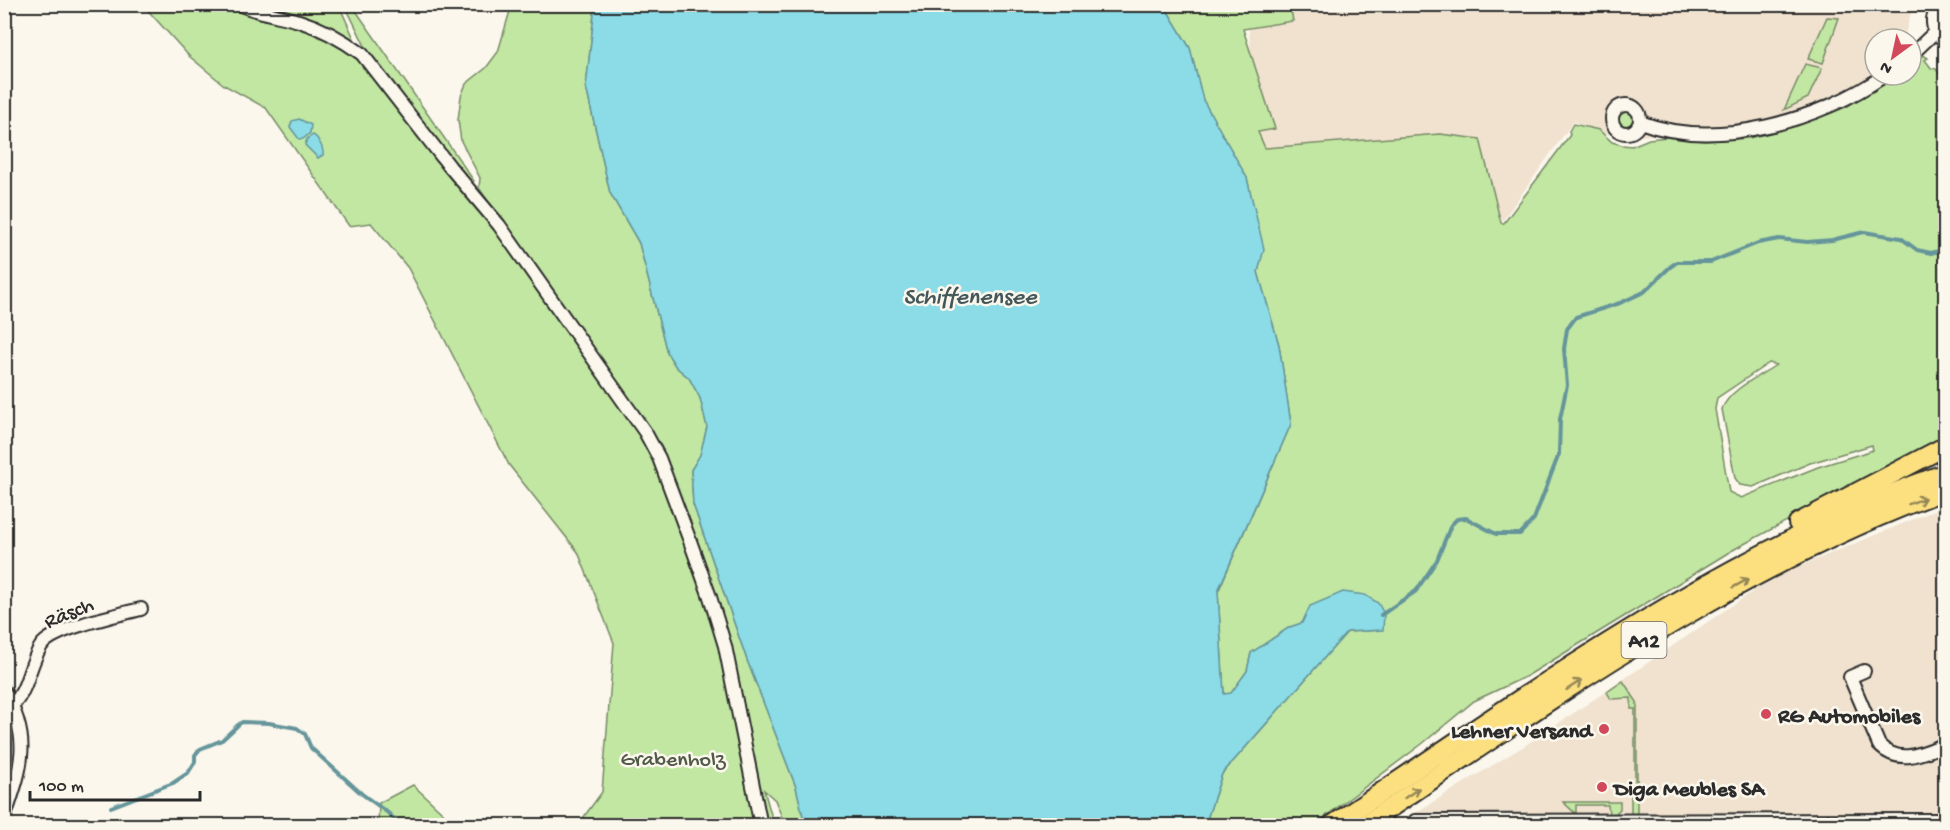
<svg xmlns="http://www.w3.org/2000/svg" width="1950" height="830" font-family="'Gochi Hand',sans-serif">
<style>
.built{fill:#f0e2cf}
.green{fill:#c2e7a2;stroke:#768966;stroke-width:1.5;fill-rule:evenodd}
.water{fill:#8bdce6;stroke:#65959b;stroke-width:1.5}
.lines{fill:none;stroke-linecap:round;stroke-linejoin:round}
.stream{stroke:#65959b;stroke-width:4}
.minor-casing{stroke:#2b2b2b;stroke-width:16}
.highway-casing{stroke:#2b2b2b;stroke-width:22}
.minor{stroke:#fbf7ec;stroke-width:12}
.highway{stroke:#fce080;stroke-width:18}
.oneway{stroke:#948656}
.poi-dot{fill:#d1495b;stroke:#fbf7ec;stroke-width:2}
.labels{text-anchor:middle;stroke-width:5;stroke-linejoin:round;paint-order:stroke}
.shield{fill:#fbf7ec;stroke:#696865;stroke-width:1.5}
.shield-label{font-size:21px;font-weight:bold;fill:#2b2b2b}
.street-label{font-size:22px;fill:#2b2b2b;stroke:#fbf7ec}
.poi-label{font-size:22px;font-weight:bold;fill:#2b2b2b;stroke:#fbf7ec;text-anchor:start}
.park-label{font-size:22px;fill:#515a49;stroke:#fbf7ec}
.water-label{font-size:24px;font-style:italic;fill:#43575a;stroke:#fbf7ec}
</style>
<rect width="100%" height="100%" fill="#fbf7ec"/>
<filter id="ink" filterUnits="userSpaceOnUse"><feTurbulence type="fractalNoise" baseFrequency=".0167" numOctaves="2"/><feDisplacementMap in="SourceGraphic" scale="12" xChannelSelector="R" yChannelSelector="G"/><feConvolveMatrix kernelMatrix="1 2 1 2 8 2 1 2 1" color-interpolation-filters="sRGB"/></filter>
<g filter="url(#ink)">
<g class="built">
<path d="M1247 5H1913L1904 39H1875V74L1847 95 1768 124 1620 138 1573 122 1501 223 1258 152Z"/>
<path d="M1945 506V825L1399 826 1415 813 1537 738 1774 577Z"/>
</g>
<g class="green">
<path d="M143 5H339L356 43 351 51 373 71 494 227 640 432 655 458 706 598 722 659 756 825H578L602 792 614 643 578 552 509 465 408 268 371 223 349 226 266 108 224 85 189 56Z"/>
<path d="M345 5H352L474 181 471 183 466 180 369 54Z"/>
<path d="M509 5H595L586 87 610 193 639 243 667 353 676 367 689 378 700 398 707 427 700 456 691 470 693 504 747 660 796 787 803 816 813 825H785L775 800 764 790 774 825H766L734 667 648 429 479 188 480 178 461 141 458 120 461 96 466 84 486 68 498 52 510 11Z"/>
<path d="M1164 5H1290L1293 21 1243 29 1275 129 1258 132 1265 148 1440 134 1480 139 1501 223H1504L1570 135 1569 131 1573 124 1599 130 1612 142 1622 145 1632 146 1649 139 1667 137 1704 141 1749 138 1797 126 1846 107 1887 83 1897 75H1911V64L1923 55 1928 58 1925 60 1932 69 1935 68 1946 82 1945 458 1878 472 1731 551 1527 676 1474 701 1422 744 1314 825H1205L1222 774 1347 632 1382 630 1302 623 1290 627 1251 653 1247 671 1231 694H1224L1218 592 1291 424 1279 345 1258 272 1263 249 1247 178 1203 100 1190 48ZM1769 363 1776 365C1758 377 1730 389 1722 409L1735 478 1740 485 1753 487 1810 463 1872 445 1873 450 1818 467 1741 498 1729 492 1715 409 1717 398Z"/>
<path d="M1827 17 1839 18 1823 63 1808 59Z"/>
<path d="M1805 64 1822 68 1808 98 1784 110Z"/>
<circle cx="1626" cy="119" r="9"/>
<path d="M1623 681 1637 702V816H1633L1631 812V793H1635V709H1631V698L1611 699 1607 692Z"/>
<path d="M413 785 456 825H378L379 803Z"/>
<path d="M1563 802H1620V809L1615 814H1609L1608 805H1576V814Z"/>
</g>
<g class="water">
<path d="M595 5H1164L1190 48 1203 100 1247 178 1264 249 1258 272 1279 345 1291 424 1218 591 1224 694 1231 693 1247 671 1251 653 1290 627 1302 623 1310 606 1343 592 1365 595 1378 603 1384 614 1383 630 1347 632 1222 774 1205 825 856 826 847 820 827 825 813 826 803 816 796 787 747 660 693 504 691 470 700 455 707 427 700 398 689 378 676 367 667 353 639 243 610 193 586 87Z"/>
<path d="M299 119 311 125 310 133 303 139H299L290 127 292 121Z"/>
<path d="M313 135C318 137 324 149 323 155L318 158 305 145 307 139Z"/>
</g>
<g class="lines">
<g class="stream">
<path d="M1381 615 1416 591 1437 560 1451 525 1457 519 1466 518 1496 534H1520L1534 519 1559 454 1560 419 1567 385 1564 349 1567 329 1576 317 1620 303 1644 292 1670 267 1677 262H1711L1758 243 1779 239 1807 242 1832 240 1864 232 1901 238 1917 250 1931 253 1946 249"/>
<path d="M111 807 173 783 188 773 195 762V755L200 749 222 740 238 725 242 722 269 723 297 728 305 734 311 748 362 794 388 813 401 826"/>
</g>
<g class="minor-casing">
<g id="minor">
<path d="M239 4C258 13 279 15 299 21 322 28 343 40 362 54L450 167 499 225 645 432 659 458 690 541 710 597 725 646 761 826"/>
<path d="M1944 4C1928 14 1930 32 1946 41"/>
<path d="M1911 55 1935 32"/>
<circle cx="1626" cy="119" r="14"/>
<path d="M1640 122C1716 151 1821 120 1885 75"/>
<path d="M1864 671 1850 677 1879 745C1900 766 1923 753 1946 744"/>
<path d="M4 691C33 740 21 768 4 819"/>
<path d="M13 705C28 689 29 665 41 646 53 628 118 615 141 609"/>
<path d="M1415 821 1946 820"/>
</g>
</g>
<g class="highway-casing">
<g id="highway">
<path d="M1798 523 1946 446"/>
<path d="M1331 826C1528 695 1721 553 1946 473"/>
<path d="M1363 826C1550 701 1733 567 1946 490"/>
</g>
</g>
<use href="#minor" class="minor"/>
<use href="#highway" class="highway"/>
</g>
<defs><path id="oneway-shaft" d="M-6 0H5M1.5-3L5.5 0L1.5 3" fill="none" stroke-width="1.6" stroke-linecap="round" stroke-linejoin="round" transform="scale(1.5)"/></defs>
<g class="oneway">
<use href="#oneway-shaft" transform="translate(1917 501) rotate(-21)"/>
<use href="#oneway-shaft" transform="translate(1741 583) rotate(-29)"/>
<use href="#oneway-shaft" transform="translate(1574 685) rotate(-33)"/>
<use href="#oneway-shaft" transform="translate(1412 793) rotate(-34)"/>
</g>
</g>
<g class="poi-dot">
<circle cx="1766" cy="714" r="6"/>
<circle cx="1604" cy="729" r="6"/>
<circle cx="1602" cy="787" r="6"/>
</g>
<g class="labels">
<rect class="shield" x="1621.5" y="622" width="45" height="36" rx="4.5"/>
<g class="shield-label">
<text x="1644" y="647">A12</text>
</g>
<g class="street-label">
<text transform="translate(68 611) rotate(-22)" y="8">Räsch</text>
</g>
<g class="poi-label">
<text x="1778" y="722">RG Automobiles</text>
<text x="1592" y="737" text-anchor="end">Lehner Versand</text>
<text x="1614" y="795">Diga Meubles SA</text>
</g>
<g class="park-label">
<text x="673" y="765">Grabenholz</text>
</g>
<g class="water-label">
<text x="970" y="303">Schiffenensee</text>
</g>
</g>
<rect width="1950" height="830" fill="none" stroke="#fbf7ec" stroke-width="24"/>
<rect x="12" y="12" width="1926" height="806" fill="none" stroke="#2b2b2b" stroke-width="2" filter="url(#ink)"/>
<g transform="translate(1893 57) rotate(213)"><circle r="28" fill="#fbf7ec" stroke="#a8a59f" stroke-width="1.5"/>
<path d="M0-4.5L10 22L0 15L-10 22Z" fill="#d1495b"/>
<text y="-9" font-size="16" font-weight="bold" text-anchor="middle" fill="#2b2b2b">N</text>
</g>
<path d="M30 791v9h170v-9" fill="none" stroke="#2b2b2b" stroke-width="3"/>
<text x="39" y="791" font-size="18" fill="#2b2b2b" stroke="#fbf7ec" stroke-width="4.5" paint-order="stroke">100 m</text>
</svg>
